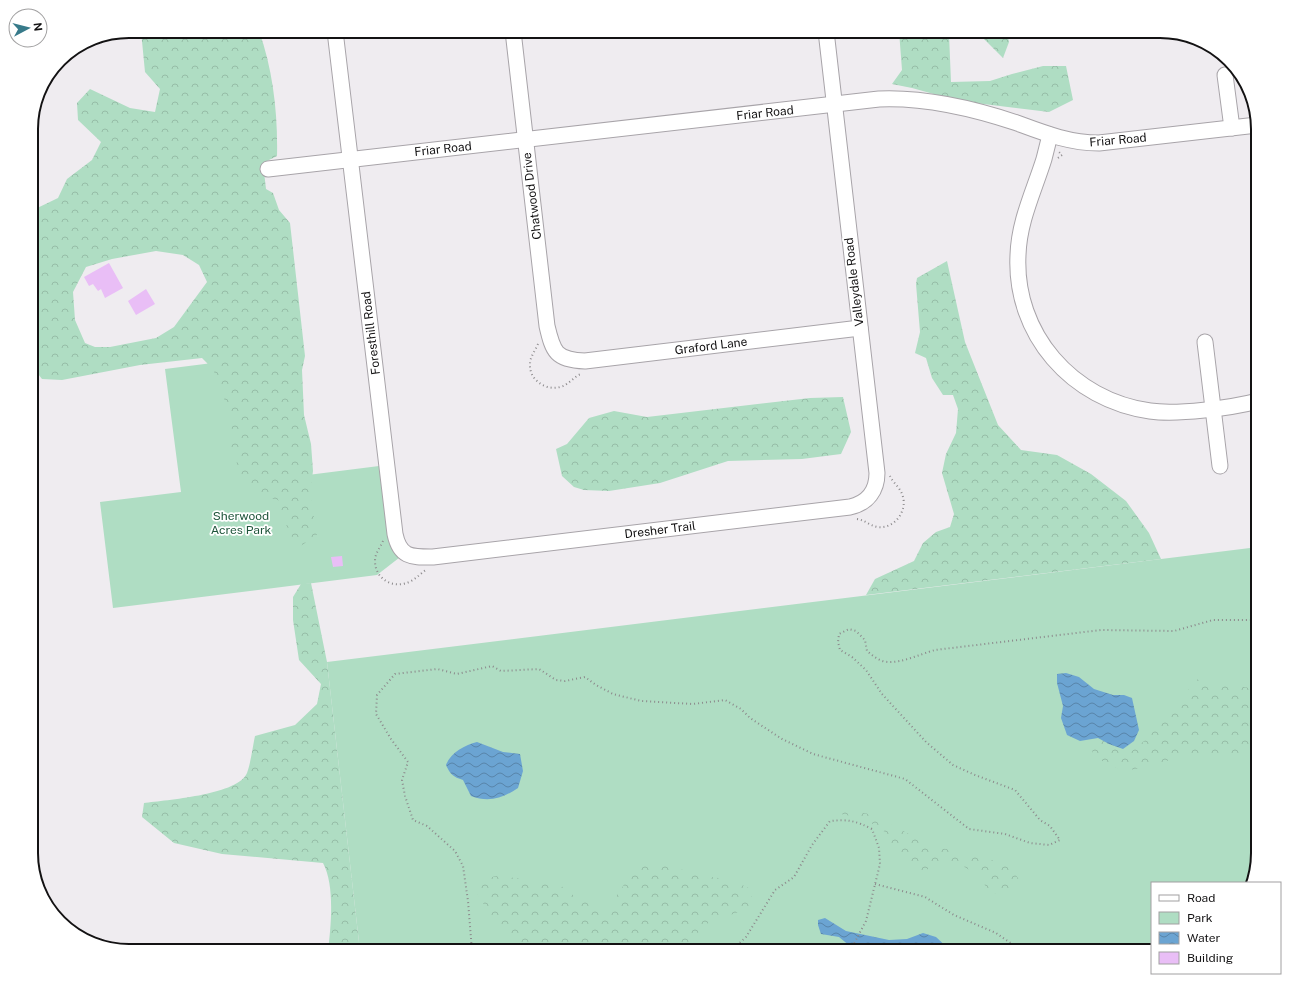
<svg xmlns="http://www.w3.org/2000/svg" width="1289" height="982" font-family="'Public Sans',sans-serif">
<style>
.green{fill:#afddc3}
.forest{fill:url(#forest-crowns);fill-rule:evenodd}
.water{fill:url(#water-waves)}
.building{fill:#e9bef6}
.lines{fill:none;stroke-linecap:round;stroke-linejoin:round}
.minor-casing{stroke:#a8a4a9;stroke-width:17}
.path{stroke:#8c8a8c;stroke-width:2;stroke-dasharray:1 3;stroke-linecap:butt}
.minor{stroke:#fff;stroke-width:15}
.labels{text-anchor:middle;stroke-width:3.5;stroke-linejoin:round;paint-order:stroke}
.street-label{font-size:12px;fill:#131213;stroke:#fff}
.park-label{font-size:12px;fill:#1e543a;stroke:#fff}
.rim{fill:none;stroke:#131213;stroke-width:2}
</style>
<defs>
<pattern id="forest-crowns" width="20" height="18" patternUnits="userSpaceOnUse"><rect width="20" height="18" fill="#afddc3"/><path d="M2 6a3 3 0 1 1 6 0M12 15a3 3 0 1 1 6 0" fill="none" stroke="#96bda7"/></pattern>
<pattern id="water-waves" width="16" height="10" patternUnits="userSpaceOnUse"><rect width="16" height="10" fill="#6ba4d2"/><path d="M0 5q4-4 8 0t8 0" fill="none" stroke="#5784a9"/></pattern>
</defs>
<rect width="100%" height="100%" fill="#efecf0"/>
<g class="green">
<path d="M276 355 292 477 387 465 404 554 377 575 113 608 100 502 181 492 165 369Z"/>
<path d="M1258 547V854L1253 883H1152V951H360L327 662Z"/>
</g>
<g class="forest">
<path d="M141 31H259C273 70 278 114 277 156L263 163 266 189 273 193 279 210 290 223 305 356 302 370 304 415 311 444 313 471 310 493 317 536 297 548 283 518 278 500 255 494 248 488 240 478 236 459 229 448 232 425 229 412 213 369 202 358 140 365 62 380 42 379 31 365V211L58 198 67 179 92 160 101 142 78 120 77 103 90 89 130 108 155 112 160 89 145 72ZM156 251 183 255 199 265 207 282 174 327 156 338 110 347H95L85 343 75 320 73 292 86 267 112 259Z"/>
<path d="M899 31H954L949 34 951 82 990 81 1012 74 1043 66H1066L1073 100 1049 112 959 101 912 88 892 84 902 70Z"/>
<path d="M976 31H1007L1009 42 1003 58Z"/>
<path d="M947 261 965 342 998 425 1021 450 1057 455 1091 474 1126 501 1149 533 1161 559 866 595 875 579 914 561 923 543 936 532 950 527 954 514 942 473 946 454 956 433 958 409 953 395H943L932 378 926 358 915 353 920 332 916 284 917 278Z"/>
<path d="M843 397 851 432 841 454 802 459 728 461 660 483 609 491 584 490 574 487 562 476 556 449 567 444 589 418 614 411 647 417 810 398Z"/>
<path d="M311 583 327 662 360 951H328C331 926 335 885 323 863L222 854 174 843 142 817 144 803C167 800 234 795 246 775 250 768 253 745 255 736L295 725 317 704 321 684 299 660 293 620V597L301 584Z"/>
<path d="M1198 679 1250 688 1258 687V753L1238 755 1207 754 1177 758 1150 766 1130 770 1117 768 1094 757 1089 740 1098 738 1109 744 1132 751 1149 737 1165 715Z"/>
<path d="M838 809 854 810 872 815 911 835 942 848 1008 864 1020 881 1015 893 1000 894 988 892 981 877 961 865 940 864 921 872 902 862 885 832 865 819 836 813Z"/>
<path d="M665 865 705 876 731 880 751 889 752 898 749 908 701 926 691 951H530L491 916 472 885 495 876 556 882 577 898 607 909 637 866Z"/>
</g>
<g class="water">
<path d="M1066 673 1079 677 1094 689 1113 695H1124L1132 698 1139 730 1134 741 1123 749 1109 744 1098 738 1080 741 1067 735 1061 718 1063 706 1057 683V674Z"/>
<path d="M477 742 503 752 520 754 523 771 518 788C503 798 489 803 471 796L463 780C453 777 450 774 446 765 450 753 465 745 477 742Z"/>
<path d="M825 918 846 931 889 940 907 939 923 933 936 937 951 951H856L839 937 821 934 818 925V920Z"/>
</g>
<g class="building">
<path d="M109 263 123 288 105 298 101 289 98 291 93 284 89 286 84 277Z"/>
<path d="M146 289 155 304 136 315 128 301Z"/>
<path d="M342 556 343 566 333 567 331 557Z"/>
</g>
<g class="lines">
<g class="minor-casing">
<g id="minor">
<path d="M335 31 395 534C400 558 412 557 433 557L850 507C868 503 877 490 877 473L826 31"/>
<path d="M513 31 547 326C553 352 556 360 585 361L860 328"/>
<path d="M1225 75 1232 128"/>
<path d="M1050 135C1048 143 1046 151 1044 159 1034 191 1019 221 1018 255 1014 334 1072 400 1150 411 1177 415 1231 408 1258 401"/>
<path d="M268 169 879 99C926 97 972 108 1017 123 1044 133 1069 143 1099 143L1257 125"/>
<path d="M1205 342 1220 466"/>
</g>
</g>
<g class="path">
<path d="M1058 158 1062 155 1059 152"/>
<path d="M538 344C535 351 530 357 530 364 529 380 546 391 560 387 569 385 573 377 581 374"/>
<path d="M857 519C865 520 870 526 878 527 894 529 907 512 903 497 901 488 893 483 890 476"/>
<path d="M383 541C380 548 375 553 375 561 375 580 395 590 411 581 417 578 421 573 426 570"/>
<path d="M875 884 925 897 954 915 996 933 1022 951"/>
<path d="M472 951 468 901 463 866 455 851 427 826 413 820 405 796 402 780 408 762 391 739 376 714 377 695 395 674 437 669 457 674 492 666 501 671 539 669 556 680 565 681 585 677 596 685 613 694 641 701 693 704 725 700 741 709 750 718 782 739 813 754 905 779 969 829 1005 834 1030 843 1049 845 1060 840 1050 826 1040 820 1015 790 975 775 953 765 926 742 882 694 866 670 852 657 840 650 838 642 839 634 849 629 856 631 865 640 867 651C871 654 875 658 880 660 894 667 920 654 935 650L1101 630 1174 631 1213 620H1258"/>
<path d="M731 951 746 937 775 890 794 877 812 845 830 821C848 819 856 821 872 829L879 848 880 864 866 921 850 951"/>
<path d="M1048 951 1058 948 1116 951"/>
<path d="M1130 951 1140 950 1152 945"/>
</g>
<use href="#minor" class="minor"/>
</g>
<g class="labels">
<g class="street-label">
<text transform="translate(765 113) rotate(-6)" y="4">Friar Road</text>
<text transform="translate(1118 140) rotate(-5)" y="4">Friar Road</text>
<text transform="translate(443 149) rotate(-6)" y="4">Friar Road</text>
<text transform="translate(532 196) rotate(-97)" y="4">Chatwood Drive</text>
<text transform="translate(854 282) rotate(-97)" y="4">Valleydale Road</text>
<text transform="translate(371 333) rotate(-97)" y="4">Foresthill Road</text>
<text transform="translate(711 346) rotate(-7)" y="4">Graford Lane</text>
<text transform="translate(660 530) rotate(-7)" y="4">Dresher Trail</text>
</g>
<g class="park-label">
<text x="241" y="520">Sherwood<tspan x="241" dy="14">Acres Park</tspan></text>
</g>
</g>
<path d="M0 0H1289V982H0ZM129 38H1160A91 91 0 0 1 1251 129V853A91 91 0 0 1 1160 944H129A91 91 0 0 1 38 853V129A91 91 0 0 1 129 38Z" fill="#fff" fill-rule="evenodd"/>
<path class="rim" d="M129 38H1160A91 91 0 0 1 1251 129V853A91 91 0 0 1 1160 944H129A91 91 0 0 1 38 853V129A91 91 0 0 1 129 38Z"/>
<rect x="1151" y="882" width="130" height="92" fill="#ffffff" stroke="#a1a0a1"/>
<rect x="1159" y="895" width="20" height="6" fill="#ffffff" stroke="#a1a0a1"/>
<text x="1187" y="902" font-size="12" fill="#131213">Road</text>
<rect x="1159" y="912" width="20" height="12" fill="#afddc3" stroke="#a1a0a1"/>
<text x="1187" y="922" font-size="12" fill="#131213">Park</text>
<rect x="1159" y="932" width="20" height="12" fill="url(#water-waves)" stroke="#a1a0a1"/>
<text x="1187" y="942" font-size="12" fill="#131213">Water</text>
<rect x="1159" y="952" width="20" height="12" fill="#e9bef6" stroke="#a1a0a1"/>
<text x="1187" y="962" font-size="12" fill="#131213">Building</text>
<g transform="translate(28 28) rotate(83)"><circle r="19" fill="#ffffff" stroke="#a1a0a1"/>
<path d="M0-3L7 15L0 10L-7 15Z" fill="#377a8a"/>
<text y="-6" font-size="11" font-weight="bold" text-anchor="middle" fill="#131213">N</text>
</g>
</svg>
